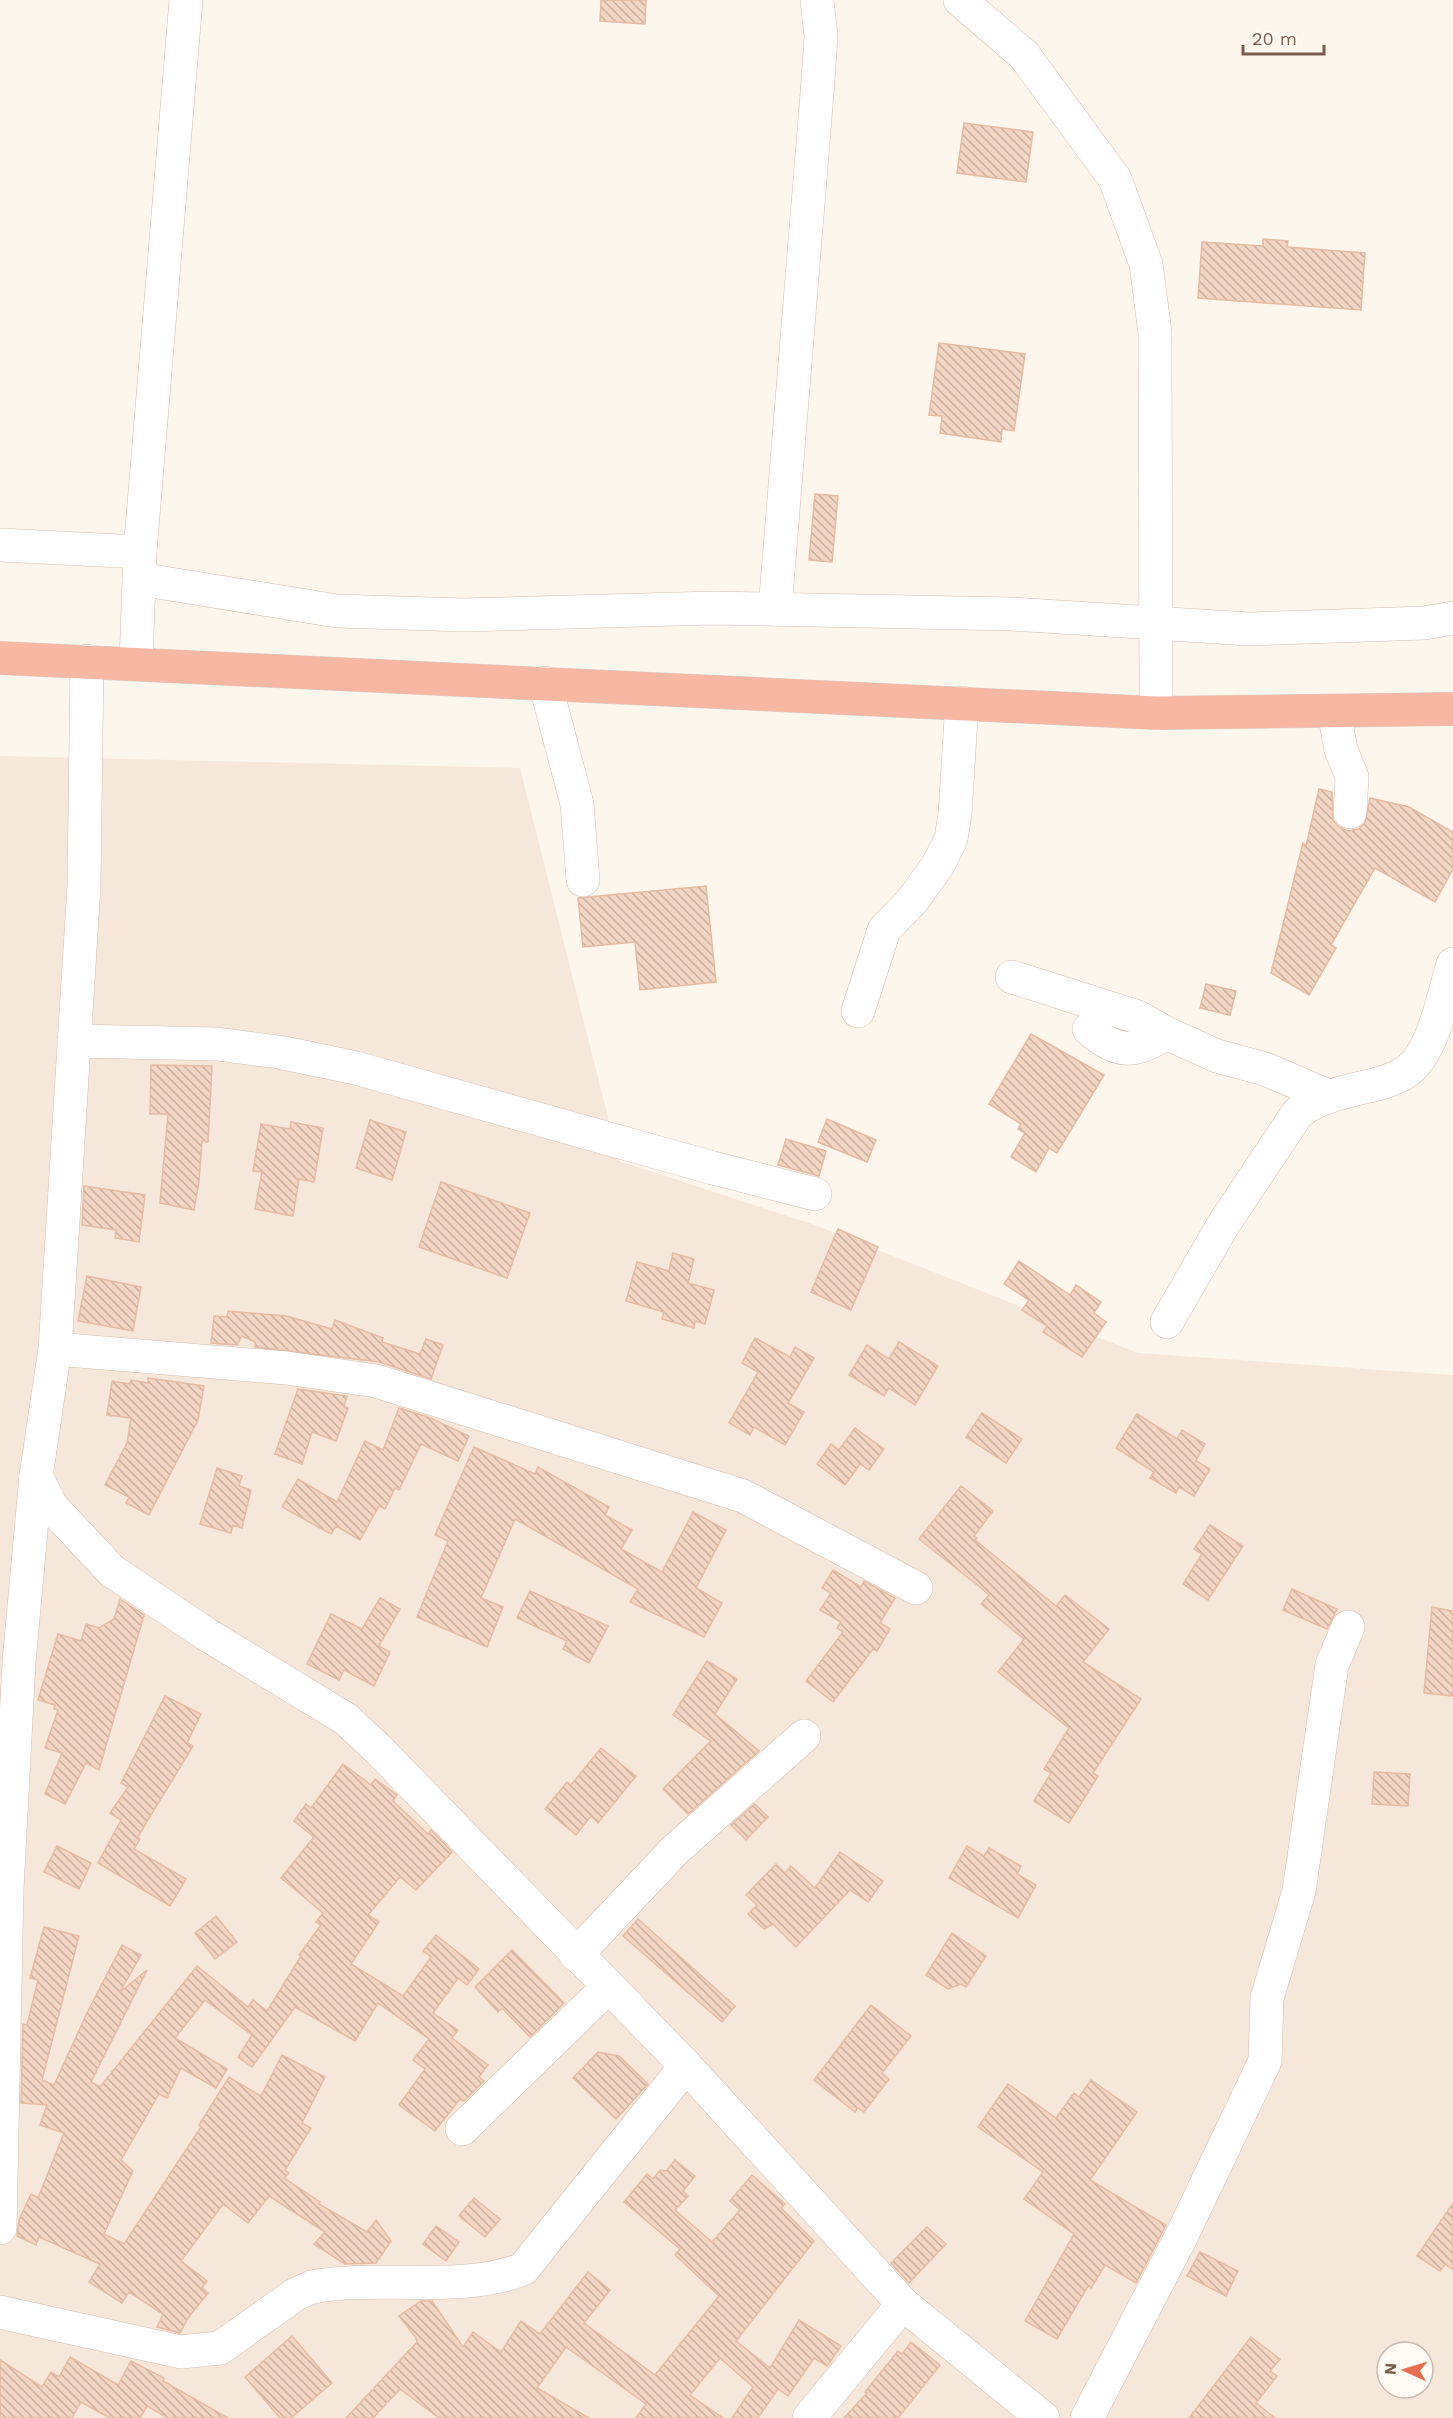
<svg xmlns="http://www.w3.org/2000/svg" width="1453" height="2418" font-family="'Work Sans',sans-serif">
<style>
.residential{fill:#f5e8da;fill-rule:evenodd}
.building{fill:url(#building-back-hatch);stroke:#e6bba3;stroke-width:1.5}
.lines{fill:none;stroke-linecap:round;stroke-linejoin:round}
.minor-casing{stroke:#d1beb0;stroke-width:34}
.highway-casing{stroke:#dad1cd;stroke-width:34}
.minor{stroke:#fff;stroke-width:33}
.highway{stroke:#f7b7a3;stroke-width:33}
</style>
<defs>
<pattern id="building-back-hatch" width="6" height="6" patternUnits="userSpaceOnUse" patternTransform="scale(1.5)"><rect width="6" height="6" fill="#f3d5c3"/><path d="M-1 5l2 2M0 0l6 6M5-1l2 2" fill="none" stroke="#cab0a1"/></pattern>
</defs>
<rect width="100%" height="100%" fill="#fdf6ec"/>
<path class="residential" d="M0 756 520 768 619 1161 815 1225 1138 1353 1453 1375V2418H0ZM1387 2352H1423V2388H1387Z"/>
<g class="building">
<path d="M601 0H646L645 24 600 21Z"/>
<path d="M964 123 1033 132 1026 182 957 173Z"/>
<path d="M1263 239 1288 241 1287 247 1365 253 1361 310 1198 298 1202 242 1263 246Z"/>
<path d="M939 343 1025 354 1014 431 1002 429 1001 442 940 433 942 416 929 415Z"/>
<path d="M815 494 838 496 832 562 809 560Z"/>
<path d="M1319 789 1332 792 1333 820 1339 827 1348 831 1358 829 1365 823 1370 798 1409 807 1453 832V869L1435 902 1375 868 1331 945 1336 948 1309 995 1271 973 1303 843 1306 846Z"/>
<path d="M706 886 716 982 640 990 635 942 583 947 578 898Z"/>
<path d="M1206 984 1236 991 1230 1015 1200 1008Z"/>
<path d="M1031 1034 1104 1075 1057 1153 1049 1148 1036 1172 1011 1157 1025 1133 1018 1129 1021 1124 989 1104Z"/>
<path d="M151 1065 212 1066 208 1142 202 1141 199 1182 194 1210 160 1203 168 1114H150Z"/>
<path d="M827 1119 876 1140 867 1162 818 1142Z"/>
<path d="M370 1120 406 1132 392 1180 356 1168Z"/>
<path d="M291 1122 323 1128 314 1182 299 1179 293 1216 255 1209 262 1172 253 1171 261 1124 290 1129Z"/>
<path d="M786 1139 826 1151 819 1176 778 1165Z"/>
<path d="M441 1182 530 1213 507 1278 419 1247Z"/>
<path d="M84 1186 145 1195 139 1242 115 1238 116 1230 82 1225Z"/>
<path d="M838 1229 878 1247 851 1310 811 1292Z"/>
<path d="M673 1253 694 1259 688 1283 714 1290 705 1324 695 1321 694 1328 662 1319 664 1312 626 1301 637 1262 669 1271Z"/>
<path d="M1019 1261 1070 1295 1076 1285 1101 1302 1094 1313 1106 1322 1082 1357 1043 1332 1047 1326 1022 1310 1029 1300 1004 1284Z"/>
<path d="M87 1276 141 1287 133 1331 78 1321Z"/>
<path d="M228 1311 286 1316 332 1329 335 1320 383 1338 382 1342 420 1354 426 1339 443 1345 431 1379 379 1362 255 1347V1342L242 1336 237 1345 211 1343 214 1316 227 1317Z"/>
<path d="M755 1338 790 1357 795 1347 814 1358 788 1403 804 1412 785 1445 754 1427 750 1435 729 1423 758 1372 742 1363Z"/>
<path d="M899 1342 938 1366 915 1405 889 1388 884 1396 849 1375 867 1345 889 1359Z"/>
<path d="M148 1378 204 1386 198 1420 149 1515 126 1503 129 1497 105 1485 127 1443 131 1418 107 1415 112 1381 130 1384 131 1380 148 1383Z"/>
<path d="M298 1389 347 1396 344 1406 348 1408 336 1441 312 1432 302 1464 275 1454Z"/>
<path d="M399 1408 428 1417 469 1436 458 1461 421 1444 399 1490 395 1488 385 1509 379 1506 360 1540 336 1526 331 1534 282 1507 298 1479 337 1502 365 1441 383 1450Z"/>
<path d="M982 1413 1022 1439 1006 1463 966 1437Z"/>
<path d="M1137 1414 1177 1439 1182 1430 1205 1444 1196 1461 1210 1469 1194 1496 1179 1487 1176 1493 1150 1478 1154 1472 1116 1448Z"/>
<path d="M855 1428 884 1449 869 1470 860 1464 845 1485 817 1464 831 1444 839 1450Z"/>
<path d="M474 1447 535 1474 538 1467 609 1507 605 1515 632 1530 621 1549 662 1572 693 1512 726 1530 696 1588 722 1603 704 1637 630 1602 638 1589 515 1519 481 1598 503 1607 487 1647 417 1617 448 1541 435 1535Z"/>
<path d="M217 1468 242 1476 239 1486 251 1490 242 1528 233 1525 231 1533 200 1524Z"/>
<path d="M961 1486 993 1511 974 1536 977 1538 975 1540 1056 1606 1065 1595 1109 1629 1083 1662 1141 1699 1093 1773 1098 1776 1069 1823 1034 1801 1051 1773 1044 1769 1069 1728 998 1672 1024 1639 981 1604 989 1595 981 1588 919 1539Z"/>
<path d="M1210 1525 1243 1546 1208 1600 1183 1584 1202 1554 1194 1549Z"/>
<path d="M833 1570 861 1587 864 1581 895 1598 880 1623 890 1629 877 1651 873 1649 833 1702 806 1681 843 1632 837 1628 841 1622 820 1610 831 1593 822 1588Z"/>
<path d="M1292 1589 1337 1609 1327 1629 1283 1610Z"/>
<path d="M530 1591 608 1626 589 1663 563 1649 567 1641 517 1618Z"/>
<path d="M380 1598 400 1609 379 1646 390 1652 374 1686 344 1670 339 1680 307 1664 331 1614 362 1629Z"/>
<path d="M120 1599 144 1615 99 1770 86 1763 65 1804 45 1794 62 1753 45 1748 58 1710 54 1709 55 1705 38 1700 58 1634 81 1641 86 1624 99 1628 114 1619Z"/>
<path d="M1432 1607 1453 1611V1696L1424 1693Z"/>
<path d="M707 1661 737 1679 715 1714 759 1751 688 1814 663 1789 711 1741 673 1715Z"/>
<path d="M165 1696 201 1714 187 1743 193 1746 137 1838 140 1839 134 1849 186 1879 170 1906 98 1863 121 1820 110 1813 128 1787 121 1783Z"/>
<path d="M601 1748 636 1776 598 1823 591 1816 576 1835 545 1809 567 1782 571 1785Z"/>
<path d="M343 1764 371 1785 375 1779 397 1795 393 1801 428 1834 431 1830 452 1852 416 1890 400 1877 368 1915 379 1922 351 1964 403 1996 431 1957 423 1951 436 1935 479 1969 467 1985 458 1978 433 2013 458 2030 452 2038 488 2065 479 2077 484 2081 464 2101 460 2099 435 2131 399 2105 425 2069 413 2060 429 2039 378 2003 355 2041 295 2007 252 2067 238 2057 252 2035 205 2000 175 2038 227 2069 216 2088 181 2068 167 2098 159 2094 121 2160 133 2171 104 2234 124 2244 201 2127 199 2125 229 2077 261 2096 282 2055 325 2077 302 2123 311 2128 285 2170 289 2173 284 2178 320 2202 319 2204 367 2232 376 2220 391 2241 376 2263 345 2264 314 2244 325 2232 269 2196 248 2223 223 2204 181 2261 207 2281 202 2288 208 2293 188 2318 180 2333 157 2327 163 2314 129 2292 122 2303 89 2282 100 2264 39 2237 36 2245 17 2236 19 2220 31 2194 38 2198 64 2133 40 2125 47 2105 21 2103 23 2024 27 2025 38 1980 30 1978 44 1927 79 1936 42 2080 54 2085 87 2013 122 1945 141 1955 120 1992 147 1970 91 2082 100 2087 197 1966 248 2007 253 2000 267 2011 301 1956 299 1955 321 1925 316 1922 323 1913 281 1878 314 1837 294 1821 306 1804 311 1808Z"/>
<path d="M1374 1772 1410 1774 1408 1806 1372 1804Z"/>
<path d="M755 1804 768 1817 746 1840 731 1825Z"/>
<path d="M57 1846 91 1863 79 1889 44 1872Z"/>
<path d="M967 1846 984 1856 989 1848 1021 1866 1017 1874 1036 1885 1018 1918 949 1878Z"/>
<path d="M840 1852 883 1881 868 1902 850 1890 796 1947 773 1924 764 1929 748 1914 757 1905 746 1895 776 1864 785 1873 791 1866 815 1888Z"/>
<path d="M216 1916 237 1942 215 1959 195 1933Z"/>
<path d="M638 1919 735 2006 722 2022 623 1936Z"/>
<path d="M952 1933 986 1956 966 1987 961 1984 948 1989 926 1975Z"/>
<path d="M512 1950 564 2003 530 2037 502 2008 498 2012 475 1987Z"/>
<path d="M871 2005 911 2036 882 2073 889 2079 864 2112 858 2108 855 2112 814 2080Z"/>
<path d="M598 2052 619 2056 648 2084 616 2119 573 2078Z"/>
<path d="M1091 2080 1137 2112 1090 2180 1166 2225 1136 2283 1105 2265 1091 2288 1088 2286 1057 2339 1025 2321 1074 2234 1024 2199 1043 2172 978 2127 1008 2084 1056 2118 1074 2093 1079 2097Z"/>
<path d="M675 2160 695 2176 683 2191 688 2196 675 2210 712 2242 740 2210 730 2201 752 2175 785 2204 781 2208 814 2241 736 2341 770 2368 799 2320 841 2346 827 2366 814 2358 788 2396 778 2389 758 2418H732L753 2387 720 2358 690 2395 723 2418H636L646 2404 566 2347 537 2388 589 2418H439L400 2389 373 2418H346L417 2342 416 2338 399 2316 421 2301H432L463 2347 473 2332 501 2352 521 2321 540 2334 588 2272 610 2290 584 2323 655 2375 719 2296 675 2255 680 2249 624 2202 647 2174 653 2179 660 2170 666 2171Z"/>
<path d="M474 2198 500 2219 485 2237 459 2216Z"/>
<path d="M1453 2203V2270L1445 2264 1440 2271 1417 2256Z"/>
<path d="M436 2226 459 2242 446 2261 423 2244Z"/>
<path d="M927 2227 946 2244 909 2283 891 2263Z"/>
<path d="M1200 2252 1238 2271 1226 2296 1187 2276Z"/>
<path d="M292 2336 332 2383 291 2418H280L245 2377Z"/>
<path d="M1251 2337 1280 2359 1270 2371 1277 2376 1256 2403 1275 2418H1189Z"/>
<path d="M911 2342 940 2365 898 2418H844L867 2393 865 2392 898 2351 902 2354Z"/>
<path d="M70 2357 118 2385 131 2361 164 2378 163 2381 228 2418H168L147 2406 140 2418H110L81 2402 72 2418H0V2360L42 2387 51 2372 59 2377Z"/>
</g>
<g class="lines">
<g class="minor-casing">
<g id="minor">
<path d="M960 0 1024 55 1115 179 1146 264 1155 333 1156 713"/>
<path d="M0 545 140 552"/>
<path d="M139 579 337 611 463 615 713 608 1012 614 1249 629 1424 623 1453 618"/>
<path d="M775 609 818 81 821 36 817 0"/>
<path d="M136 663 140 552 186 0"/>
<path d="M545 683 577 804 583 880"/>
<path d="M1334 712 1341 750 1352 777 1350 812"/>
<path d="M1012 977 1138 1017 1166 1033"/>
<path d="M858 1011 884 930 912 901 938 865 951 839 955 814 962 703"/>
<path d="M1089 1029C1117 1054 1135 1054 1166 1033L1217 1056 1265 1069 1328 1096"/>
<path d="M74 1041 217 1044 279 1052 356 1068 713 1168 815 1194"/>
<path d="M1167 1322 1223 1225 1297 1114C1312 1100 1333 1095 1352 1090 1368 1086 1387 1083 1401 1075 1433 1059 1443 996 1453 964"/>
<path d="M55 1349 287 1368 376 1381 743 1496 916 1588"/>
<path d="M36 1476 51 1506 112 1571 206 1634 346 1719 379 1750 686 2066 903 2304 1043 2418"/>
<path d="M576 1955 675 1850 804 1736"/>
<path d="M462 2129 608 1987"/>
<path d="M0 2228 7 1889 19 1662 36 1476 55 1349 84 885 87 661"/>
<path d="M0 2312 181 2352 220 2348 296 2294 312 2287C379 2274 459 2294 523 2269L686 2066"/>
<path d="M809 2418 903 2304"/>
<path d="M1087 2418 1181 2237 1265 2061 1267 1998 1299 1891 1332 1665 1348 1627"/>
</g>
</g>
<g class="highway-casing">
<path id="highway" d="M0 658 1156 713 1453 709"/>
</g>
<use href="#minor" class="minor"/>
<use href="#highway" class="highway"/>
</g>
<g transform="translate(1405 2370) rotate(274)"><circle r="28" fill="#fffaf3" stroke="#cabbb1" stroke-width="1.5"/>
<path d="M0-4.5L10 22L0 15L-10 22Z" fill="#e76f51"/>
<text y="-9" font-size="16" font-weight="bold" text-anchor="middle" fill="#7a5c4d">N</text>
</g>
<path d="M1243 45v9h81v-9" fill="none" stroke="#7a5c4d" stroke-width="3"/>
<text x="1252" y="45" font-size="18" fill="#7a5c4d" stroke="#fffaf3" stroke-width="4.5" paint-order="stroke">20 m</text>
</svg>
